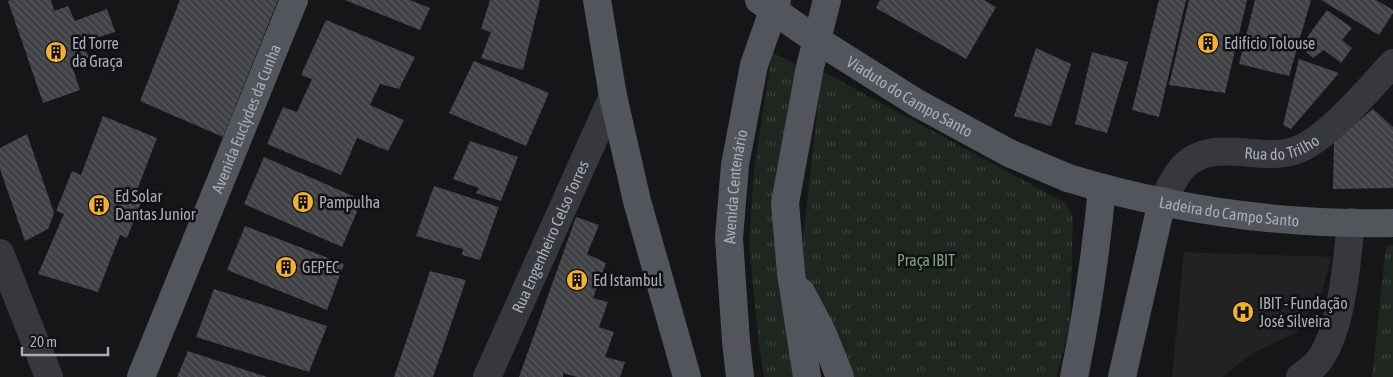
<svg xmlns="http://www.w3.org/2000/svg" width="1393" height="377" font-family="'Asap Condensed',sans-serif">
<style>
.built{fill:#222225}
.park{fill:url(#park-tufts)}
.building{fill:url(#building-back-hatch)}
.lines{fill:none;stroke-linecap:round;stroke-linejoin:round}
.minor{stroke:#37383d;stroke-width:28}
.major{stroke:#53555c;stroke-width:28}
.major-bridge{stroke:#53555c;stroke-width:28}
.labels{text-anchor:middle;stroke-width:5;stroke-linejoin:round;paint-order:stroke}
.poi-label{font-size:16px;fill:#a8adb8;stroke:#111113;text-anchor:start}
.street-label{font-size:16px;fill:#a8adb8;stroke:#111113}
.park-label{font-size:16px;fill:#7fa381;stroke:#111113}
</style>
<defs>
<pattern id="park-tufts" width="24" height="20" patternUnits="userSpaceOnUse" patternTransform="scale(1.25)"><rect width="24" height="20" fill="#1e261f"/><path d="M3 7l-1-3M5 7V3M7 7l1-3M15 17l-1-3M17 17v-4M19 17l1-3" fill="none" stroke="#3c433d"/></pattern>
<pattern id="building-back-hatch" width="6" height="6" patternUnits="userSpaceOnUse" patternTransform="scale(1.25)"><rect width="6" height="6" fill="#404145"/><path d="M-1 5l2 2M0 0l6 6M5-1l2 2" fill="none" stroke="#595a5e"/></pattern>
</defs>
<rect width="100%" height="100%" fill="#161618"/>
<path class="built" d="M1184 252 1331 257 1322 292 1296 333 1251 354 1223 377H1172Z"/>
<g class="park">
<path d="M772 52 796 65 775 209 797 377H764L758 337 749 243 754 172Z"/>
<path d="M822 71 1065 203 1073 217 1070 322 1057 377H846L798 281Z"/>
<path d="M1393 245V377H1372L1386 246Z"/>
</g>
<g class="building">
<path d="M11 0H51L54 11 68 6 75 21 107 9 115 32 83 42 90 61 72 66 80 90 43 103 8 1Z"/>
<path d="M180 0H278L223 137 140 101Z"/>
<path d="M345 0H410L430 8 420 30Z"/>
<path d="M490 0H540L523 70 481 58 491 32 481 29Z"/>
<path d="M880 0H984L996 7 966 59 876 8Z"/>
<path d="M1159 0H1186L1159 117 1132 110Z"/>
<path d="M1189 0H1247L1225 93 1169 85Z"/>
<path d="M1255 0H1311L1289 76 1239 64Z"/>
<path d="M1321 0H1376L1393 10V13L1379 35Z"/>
<path d="M1327 10 1352 28 1342 40 1352 48 1341 63 1324 50 1313 58 1300 47Z"/>
<path d="M326 20 415 57 399 89 380 84 370 105 404 120 388 151 357 138 341 175 267 144 283 107 297 112 312 79 301 75Z"/>
<path d="M1036 48 1071 64 1051 126 1014 116Z"/>
<path d="M1092 52 1128 62 1107 133 1075 124Z"/>
<path d="M1299 59 1339 73 1291 129 1283 125Z"/>
<path d="M474 61 549 93 526 146 449 113Z"/>
<path d="M1373 109 1393 127V188L1333 189 1334 141Z"/>
<path d="M103 116 157 138 134 198 142 200 127 238 120 235 98 292 38 274 64 214 56 211 72 171 81 175Z"/>
<path d="M27 134 54 213 48 229 25 241 0 169V148Z"/>
<path d="M470 141 518 157 501 201 476 193 479 188 453 179Z"/>
<path d="M264 157 362 200 342 247 244 204Z"/>
<path d="M434 186 499 207 480 260 462 255 463 249 416 236Z"/>
<path d="M576 217 599 225 587 254 606 263 593 298 608 302 599 327 614 332 605 357 625 362 620 377H577L563 373V377H519Z"/>
<path d="M245 226 344 264 327 310 227 270Z"/>
<path d="M430 271 466 280 433 377H394Z"/>
<path d="M214 289 327 326 309 372 196 337Z"/>
<path d="M188 351 267 377H177Z"/>
</g>
<g class="lines">
<g class="minor">
<path id="s1" d="M1162 201C1169 190 1175 175 1184 166 1213 137 1259 162 1294 151 1326 141 1370 88 1393 63"/>
<path d="M0 253 49 377"/>
<path id="s2" d="M487 377 613 96"/>
<path d="M1300 377C1305 373 1311 369 1315 365 1342 337 1347 260 1351 222"/>
</g>
<g class="major">
<path d="M597 0 613 96 637 201 687 377"/>
<path id="s3" d="M1068 178C1173 210 1284 225 1393 223"/>
<path d="M801 292 822 332 840 377"/>
<path id="s4" d="M141 377 294 0"/>
<path id="s5" d="M740 377 736 341 729 238 735 165 754 65 777 0"/>
<path d="M807 377 791 273 785 203 810 67 827 0"/>
<path d="M1074 377C1087 314 1096 252 1102 188"/>
<path d="M1122 377 1162 201"/>
</g>
<path class="major-bridge" id="s6" d="M759 0 806 33 917 103 1009 153 1068 178"/>
</g>
<defs>
<g id="building-disc" transform="scale(1.125)"><circle r="9.5" fill="#f2b134" stroke="#111113"/><path d="M-4-6H4V6H1V3H-1V6H-4ZM-2.5-4.3h1.7v1.8h-1.7ZM.8-4.3h1.7v1.8H.8ZM-2.5-1h1.7V.8h-1.7ZM.8-1h1.7V.8H.8Z" fill="#111"/></g>
<g id="hospital-disc" transform="scale(1.125)"><circle r="9.5" fill="#f2b134" stroke="#111113"/><path d="M-5-5h3v3.5h4V-5h3V5h-3V1.5h-4V5h-3Z" fill="#111"/></g>
</defs>
<g fill-rule="evenodd">
<use href="#building-disc" x="1208" y="43"/>
<use href="#building-disc" x="56" y="52"/>
<use href="#building-disc" x="303" y="202"/>
<use href="#building-disc" x="99" y="205"/>
<use href="#building-disc" x="286" y="267"/>
<use href="#building-disc" x="577" y="280"/>
<use href="#hospital-disc" x="1243" y="312"/>
</g>
<g class="labels">
<g class="poi-label">
<text x="72" y="49">Ed Torre<tspan x="72" dy="18">da Graça</tspan></text>
<text x="1224" y="49">Edifício Tolouse</text>
<text x="115" y="202">Ed Solar<tspan x="115" dy="18">Dantas Junior</tspan></text>
<text x="319" y="208">Pampulha</text>
<text x="302" y="273">GEPEC</text>
<text x="593" y="286">Ed Istambul</text>
<text x="1259" y="309">IBIT - Fundação<tspan x="1259" dy="18">José Silveira</tspan></text>
</g>
<g class="street-label">
<text dy="6" stroke="none"><textPath href="#s6" startOffset="179">Viaduto do Campo Santo</textPath></text>
<text dy="6" stroke="none"><textPath href="#s4" startOffset="279">Avenida Euclydes da Cunha</textPath></text>
<text dy="6" stroke="none"><textPath href="#s1" startOffset="144">Rua do Trilho</textPath></text>
<text dy="6" stroke="none"><textPath href="#s5" startOffset="191">Avenida Centenário</textPath></text>
<text dy="6" stroke="none"><textPath href="#s3" startOffset="165">Ladeira do Campo Santo</textPath></text>
<text dy="6" stroke="none"><textPath href="#s2" startOffset="154">Rua Engenheiro Celso Torres</textPath></text>
</g>
<g class="park-label">
<text x="926" y="266">Praça IBIT</text>
</g>
</g>
<path d="M22 347v8h86v-8" fill="none" stroke="#a8adb8" stroke-width="2.5"/>
<text x="30" y="347" font-size="15" fill="#a8adb8" stroke="#111113" stroke-width="4" paint-order="stroke">20 m</text>
</svg>
